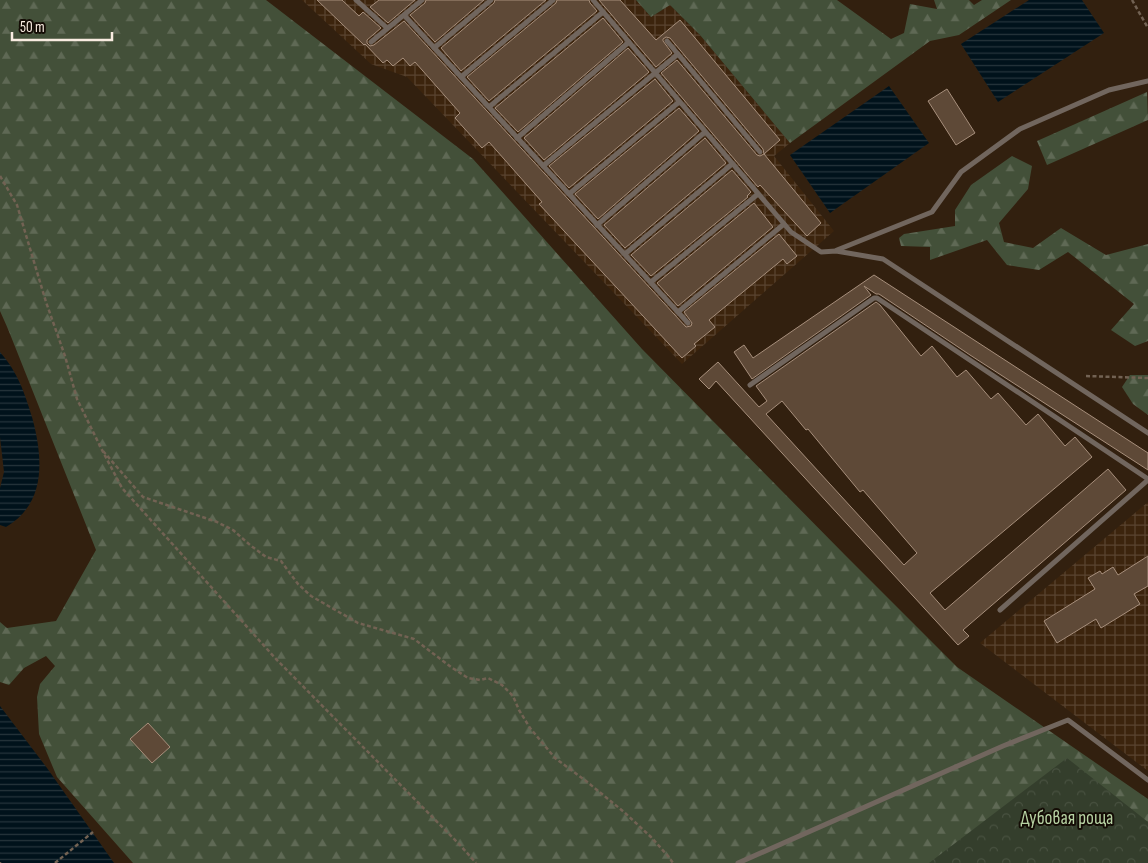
<svg xmlns="http://www.w3.org/2000/svg" width="1148" height="863" font-family="'Sofia Sans Condensed',sans-serif">
<style>
.industrial{fill:url(#industrial-grid)}
.forest{fill:url(#forest-firs)}
.park{fill:url(#park-crowns)}
.water{fill:url(#water-rules)}
.building{fill:#5e4937;stroke:#a78f7c;fill-rule:evenodd}
.lines{fill:none;stroke-linecap:round;stroke-linejoin:round}
.path{stroke:#726253;stroke-width:2.5;stroke-dasharray:4 2.5;stroke-linecap:butt}
.lane{stroke:#71665e;stroke-width:5}
.labels{text-anchor:middle;stroke-width:4;stroke-linejoin:round;paint-order:stroke}
.park-label{font-size:19px;fill:#b7d2a3;stroke:#140c05}
</style>
<defs>
<pattern id="industrial-grid" width="8" height="8" patternUnits="userSpaceOnUse" patternTransform="scale(1.25)"><rect width="8" height="8" fill="#3c240d"/><path d="M0 4h8M4 0v8" fill="none" stroke="#594430"/></pattern>
<pattern id="forest-firs" width="22" height="20" patternUnits="userSpaceOnUse" patternTransform="scale(1.25)"><rect width="22" height="20" fill="#435039"/><path d="M5 1l3.5 6h-7zM16 11l3.5 6h-7z" fill="#5f6955"/></pattern>
<pattern id="park-crowns" width="20" height="18" patternUnits="userSpaceOnUse" patternTransform="scale(1.25)"><rect width="20" height="18" fill="#343e2c"/><path d="M2 6a3 3 0 1 1 6 0M12 15a3 3 0 1 1 6 0" fill="none" stroke="#485140"/></pattern>
<pattern id="water-rules" width="6" height="5" patternUnits="userSpaceOnUse" patternTransform="scale(1.25)"><rect width="6" height="5" fill="#00121b"/><path d="M0 2.5h6" fill="none" stroke="#26353c"/></pattern>
</defs>
<rect width="100%" height="100%" fill="#32200f"/>
<g class="industrial">
<path d="M302 0H636L651 17 670 5 700 35 790 143 774 156 834 231 682 364 407 77 371 64Z"/>
<path d="M1148 502V771L980 643Z"/>
</g>
<g class="forest">
<path d="M0 0H266L473 159 642 349 845 555 957 667 1148 799V863H133L57 777 39 734 37 697 40 684 55 666 46 656 24 668 9 685 0 682V622L7 628 56 621 96 550 8 329 0 311Z"/>
<path d="M636 0H837L891 39 904 33 910 4 937 9 934 0H969L974 5 982 0H1011L959 35 930 41 790 143 700 35 670 5 651 17Z"/>
<path d="M1147 92 1148 120 1047 165 1037 141Z"/>
<path d="M1012 156 1032 166 1028 189 999 223 1004 242 1033 248 1061 228 1106 255 1148 244V341L1135 346 1111 330 1134 304 1068 252 1039 270 1007 265 987 240 930 260V247L901 246 899 238 904 234 955 226V210L971 185Z"/>
<path d="M1130 375H1148V415L1133 404 1122 387Z"/>
</g>
<path class="park" d="M1067 758 1148 822V863H929Z"/>
<g class="water">
<path d="M1029 0H1082L1104 33 998 102 961 44Z"/>
<path d="M889 86 929 143 830 213 790 155Z"/>
<path d="M0 352C18 373 24 391 32 417 43 457 47 503 6 527L0 525V488L4 472 0 437Z"/>
<path d="M0 706 47 768 114 863H0Z"/>
</g>
<g class="building">
<path d="M317 0H342L359 16 363 12 381 28 367 40V43L370 46 374 45 404 21 686 327 691 326 692 323 684 312 779 234 797 256 787 264 783 259 709 320 715 327 694 344 696 346 682 358 539 204 542 202 489 142 482 148 455 118 460 113 415 62 410 66 403 58 393 66 387 60 383 63 365 44 364 45Z"/>
<path d="M379 0H415L388 23 370 7Z"/>
<path d="M426 0H484L435 42 410 15 425 3Z"/>
<path d="M495 0H546L461 71 441 48 494 3Z"/>
<path d="M557 0H589L590 3 597 11 489 101 467 77 556 3Z"/>
<path d="M599 0H620L656 40 680 20 780 140 764 154 763 149 670 38 666 37 663 39V41L672 53 656 67Z"/>
<path d="M603 18 623 42 518 132 495 108Z"/>
<path d="M628 48 649 72 544 160 524 138Z"/>
<path d="M677 60 757 155 760 156 764 154 821 223 807 236 760 185 758 187 661 73Z"/>
<path d="M655 79 673 101 569 188 549 166Z"/>
<path d="M947 89 975 133 956 145 928 101Z"/>
<path d="M679 108 699 131 598 219 575 194Z"/>
<path d="M705 138 726 163 625 248 604 225Z"/>
<path d="M732 170 751 192 747 196 748 197 651 276 631 255Z"/>
<path d="M754 203 773 227 678 306 657 283Z"/>
<path d="M874 275 1148 453V470L970 355 879 294H876L864 286 871 295 752 379 734 352 744 345 753 358Z"/>
<path d="M876 302 880 305 921 356 932 346 957 377 966 370 991 399 998 393 1026 425 1038 414 1065 446 1075 437 1092 457 930 593 945 610 1108 469 1126 490 963 630 969 636 958 645 716 381 709 389 699 379 718 362 759 407 767 401 756 386ZM782 401 806 430 808 429 860 492 863 490 917 553 904 565 766 414Z"/>
<path d="M1148 556V586L1134 594 1140 604 1101 628 1096 619 1057 643 1044 621 1095 589 1088 578 1100 571 1102 574 1113 567 1118 575Z"/>
<path d="M148 723 170 747 152 763 130 739Z"/>
</g>
<g class="lines">
<g class="path">
<path d="M1132 0 1148 28"/>
<path d="M0 176 17 205 46 302 65 356 77 399 101 448 122 488 276 659 460 845 476 863"/>
<path d="M1086 376 1148 378"/>
<path d="M103 451 143 497 217 522 233 530 250 545 266 557 281 561 298 584 311 596 358 623 414 639 451 667 468 678 480 680 488 678 502 685 513 696 519 710 530 728 555 758 586 781 624 812 651 837 668 856 673 863"/>
<path d="M0 862V863"/>
<path d="M55 863 93 832"/>
</g>
<g class="lane">
<path d="M356 0 387 28"/>
<path d="M593 0 791 232 821 252 836 251 883 259 1148 433"/>
<path d="M404 15 688 323"/>
<path d="M667 41 760 152"/>
<path d="M371 42 422 0"/>
<path d="M434 48 491 0"/>
<path d="M461 77 553 0"/>
<path d="M489 107 603 12"/>
<path d="M517 138 629 42"/>
<path d="M543 166 678 54"/>
<path d="M569 194 679 102"/>
<path d="M597 225 705 132"/>
<path d="M837 250 932 212 961 172 1020 129 1109 90 1148 81"/>
<path d="M625 254 732 164"/>
<path d="M651 282 758 194"/>
<path d="M678 312 784 224"/>
<path d="M750 385 874 298H877L1148 479"/>
<path d="M1000 610 1148 480"/>
<path d="M738 863 1003 746 1068 720 1148 780"/>
</g>
</g>
<g class="labels">
<g class="park-label">
<text x="1067" y="824">Дубовая роща</text>
</g>
</g>
<path d="M12 32v8h100v-8" fill="none" stroke="#f9ece1" stroke-width="2.5"/>
<text x="20" y="32" font-size="15" fill="#f9ece1" stroke="#140c05" stroke-width="4" paint-order="stroke">50 m</text>
</svg>
